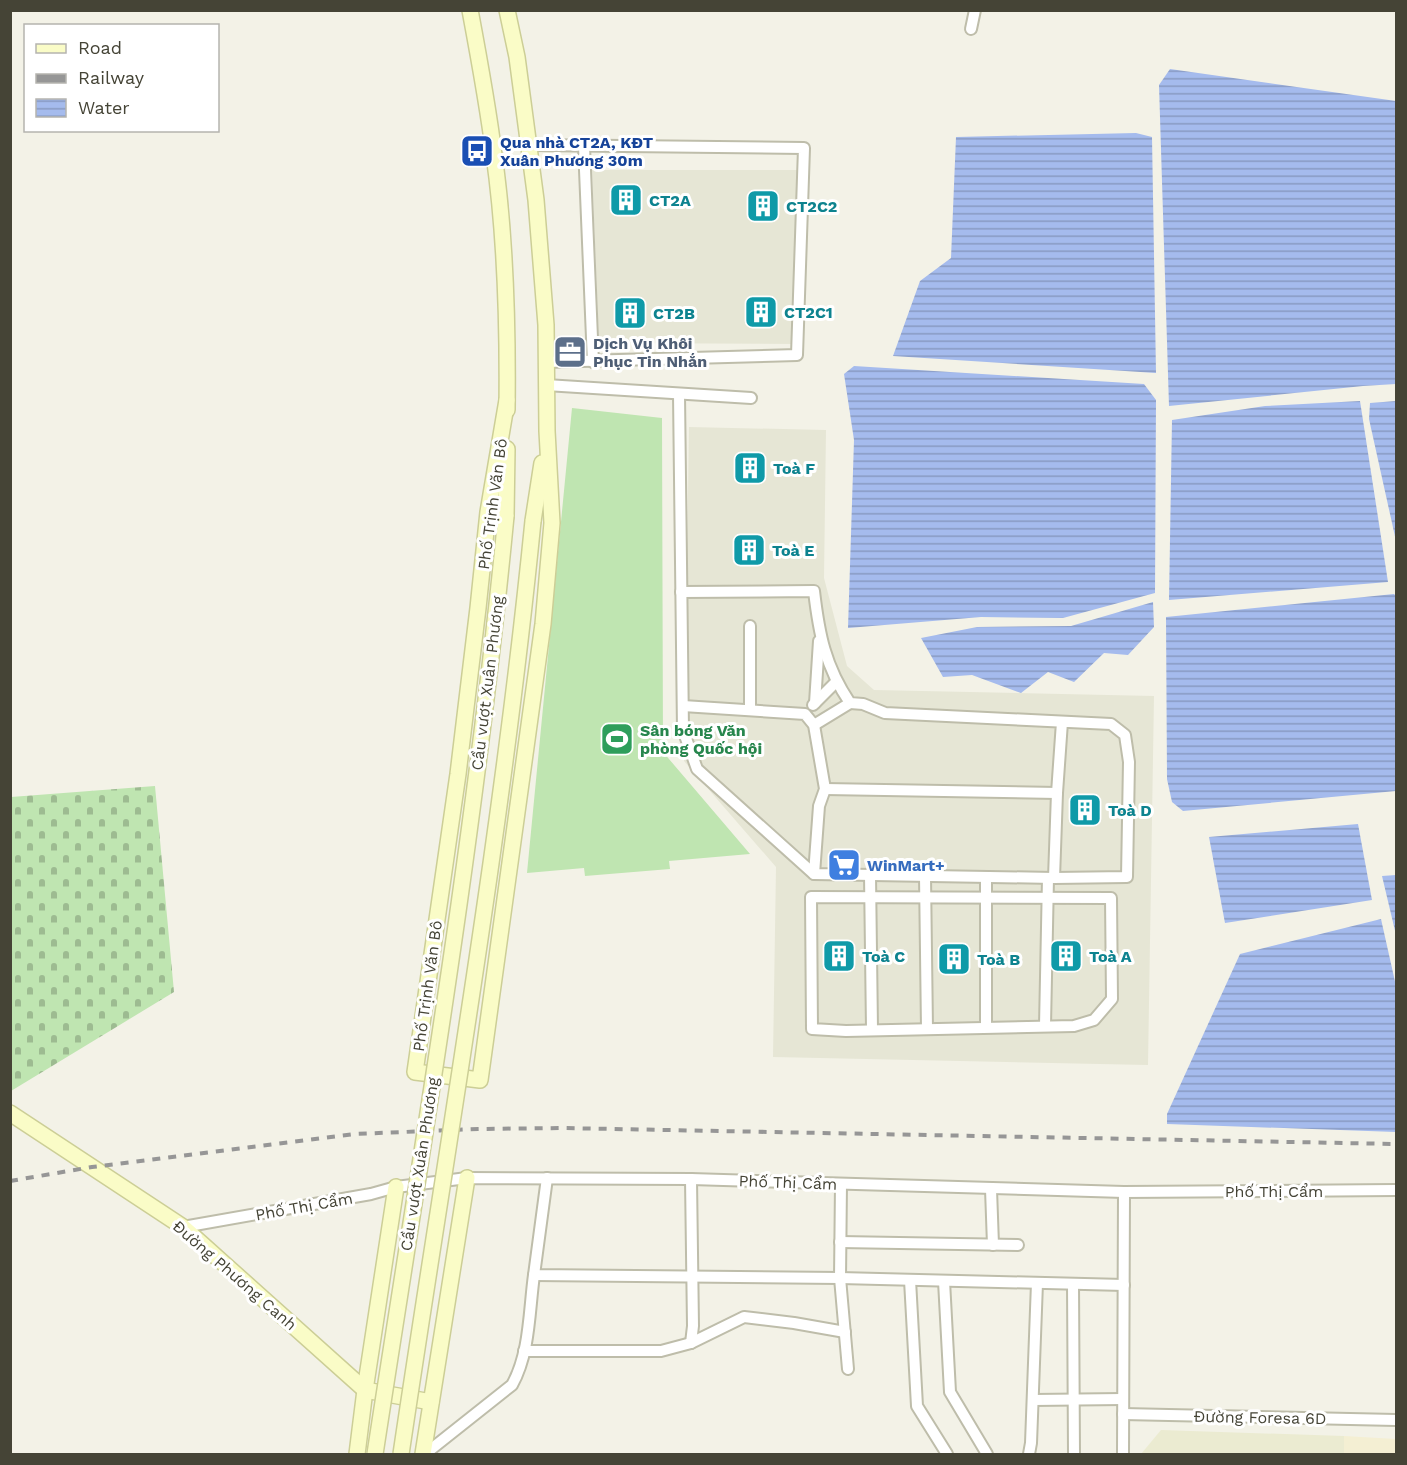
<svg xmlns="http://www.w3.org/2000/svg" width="1407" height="1465" font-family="'Work Sans',sans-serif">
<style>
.residential{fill:#e6e6d5}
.commercial{fill:#f4efd3}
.education{fill:#ebebd1}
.cemetery{fill:url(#cemetery-stones)}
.pitch{fill:#bfe5b1}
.water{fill:url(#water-rules)}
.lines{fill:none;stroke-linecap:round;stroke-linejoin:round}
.street-casing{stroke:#bebdaa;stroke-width:14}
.secondary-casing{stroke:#ccce96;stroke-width:18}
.street{stroke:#fff;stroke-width:10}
.secondary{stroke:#fafcc7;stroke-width:15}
.rail{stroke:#969696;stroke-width:4;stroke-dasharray:8 8;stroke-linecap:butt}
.secondary-bridge-casing{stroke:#ccce96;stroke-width:18;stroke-linecap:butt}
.secondary-bridge{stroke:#fafcc7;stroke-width:15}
.labels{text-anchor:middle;stroke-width:6;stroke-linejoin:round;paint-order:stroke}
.transit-label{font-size:16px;font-weight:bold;fill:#164399;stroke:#fff;text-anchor:start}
.culture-label{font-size:16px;font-weight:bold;fill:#0d838f;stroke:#fff;text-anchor:start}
.service-label{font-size:16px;font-weight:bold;fill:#4e5e75;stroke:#fff;text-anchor:start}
.street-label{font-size:16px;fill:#454436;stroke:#fff}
.leisure-label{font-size:16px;font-weight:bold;fill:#27864d;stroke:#fff;text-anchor:start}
.shop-label{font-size:16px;font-weight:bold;fill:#366cbe;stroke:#fff;text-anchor:start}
</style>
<defs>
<pattern id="cemetery-stones" width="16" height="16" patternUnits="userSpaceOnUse" patternTransform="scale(1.5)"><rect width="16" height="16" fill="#bfe5b1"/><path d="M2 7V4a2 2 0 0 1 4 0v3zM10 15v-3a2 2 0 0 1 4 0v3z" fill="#9dbb91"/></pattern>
<pattern id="water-rules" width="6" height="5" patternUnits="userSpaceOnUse" patternTransform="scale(1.5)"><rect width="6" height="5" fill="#a5bbed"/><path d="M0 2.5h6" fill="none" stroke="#889ac1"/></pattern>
</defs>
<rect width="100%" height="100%" fill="#f3f2e7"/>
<g class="residential">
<path d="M592 170H799L795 344 599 343Z"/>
<path d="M689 427 826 430 824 578 847 666 874 690 1154 696 1148 1065 773 1057 776 867 684 761Z"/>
</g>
<path class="commercial" d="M1344 1436 1396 1439V1454H1344Z"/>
<path class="education" d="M1161 1430 1344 1436V1454H1141Z"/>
<path class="cemetery" d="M155 786 174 992 11 1091V797Z"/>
<path class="pitch" d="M572 408 662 418 663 752 750 854 669 861 670 869 585 876 584 868 527 873Z"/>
<g class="water">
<path d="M1170 69 1396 101V384L1363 386 1169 406 1159 85Z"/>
<path d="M1136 133 1152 137 1156 373 893 356 920 281 951 258 956 137Z"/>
<path d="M854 366 1144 384 1156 400 1155 593 1063 618 981 617 848 628 854 440 844 374Z"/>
<path d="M1360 401 1388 582 1169 600 1172 420 1265 406Z"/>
<path d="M1396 401V541L1369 419 1370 403Z"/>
<path d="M1394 594 1396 596V791L1183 811 1172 802 1167 779 1166 617Z"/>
<path d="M1153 602 1154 627 1128 655 1104 653 1074 682 1048 672 1021 693 972 675 943 677 921 638 977 627 1071 626Z"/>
<path d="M1358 824 1372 900 1225 923 1209 837Z"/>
<path d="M1396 875V935L1382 876Z"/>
<path d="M1381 919 1396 986V1132L1167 1124V1114L1240 954Z"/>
</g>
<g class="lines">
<g class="street-casing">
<g id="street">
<path d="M971 29 975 10"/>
<path d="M530 145 804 148 797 355 546 362"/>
<path d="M584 146 593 362"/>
<path d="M546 385 751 398"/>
<path d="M679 394 683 730 697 769 814 874 1054 878"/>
<path d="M681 592 814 591C819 634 825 666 850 703L863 704 885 713 1111 724 1125 735 1129 762 1127 877 1054 878 1057 793 1062 722"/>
<path d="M815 703 819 641"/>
<path d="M813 705 836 682"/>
<path d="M683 706 805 714 814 725 825 789 819 806 814 874"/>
<path d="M750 710V626"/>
<path d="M814 725 850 703"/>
<path d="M825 789 1057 793"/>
<path d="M870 875 872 1029"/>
<path d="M925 876 927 1029"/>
<path d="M986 877V1027"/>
<path d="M811 897 1111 898 1112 999 1094 1020 1074 1026 846 1031 812 1029Z"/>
<path d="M1045 1026 1048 878"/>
<path d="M547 1178 534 1275 840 1278 1124 1285"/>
<path d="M841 1184 840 1278 848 1369"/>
<path d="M991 1189 993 1245"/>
<path d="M183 1227 371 1194 396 1187 467 1178 691 1179 1124 1192 1396 1190"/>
<path d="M840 1242 1018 1245"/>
<path d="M910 1280 917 1406 947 1454"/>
<path d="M944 1281 950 1392 987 1454"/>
<path d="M1073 1284 1074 1454"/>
<path d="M691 1343 693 1326 691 1179"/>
<path d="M524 1351H661L691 1343 744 1317 794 1323 845 1332"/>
<path d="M1033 1400 1123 1399"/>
<path d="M1123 1414 1396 1420"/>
<path d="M425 1454 512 1385C530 1353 529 1311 534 1275"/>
<path d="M1029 1454 1031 1443 1037 1283"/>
<path d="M1123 1454 1124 1192"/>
</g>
</g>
<g class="secondary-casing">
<g id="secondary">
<path d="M470 10C479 58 488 106 494 155 506 239 508 325 507 410"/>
<path d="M507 400 488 512 478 608 458 774 415 1072 480 1080 543 624 552 523 547 431 546 325 536 200 517 57 507 10"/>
<path d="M506 516 507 449"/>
<path d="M533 521 542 463"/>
<path d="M10 1113 183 1227 365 1390 431 1402"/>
<path d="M357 1454 365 1390 396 1187"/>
<path d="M423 1454 467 1178"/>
</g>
</g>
<use href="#street" class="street"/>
<use href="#secondary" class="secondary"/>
<path class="rail" d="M10 1181 92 1167 354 1134 478 1129 562 1128 1396 1144"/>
<g class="secondary-bridge-casing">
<g id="secondary-bridge">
<path d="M375 1454C423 1142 476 830 506 516"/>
<path d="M401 1454C447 1144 502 834 533 521"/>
</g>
</g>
<use href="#secondary-bridge" class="secondary-bridge"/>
</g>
<defs>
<g id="bus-square" transform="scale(1.725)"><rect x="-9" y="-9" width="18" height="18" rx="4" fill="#1a4fb4" stroke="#fff"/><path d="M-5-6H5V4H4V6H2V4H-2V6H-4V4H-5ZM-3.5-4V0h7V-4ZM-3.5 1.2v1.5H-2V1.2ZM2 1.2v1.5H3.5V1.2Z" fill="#fff"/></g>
<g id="building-square" transform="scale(1.725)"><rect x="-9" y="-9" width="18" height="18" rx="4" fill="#0f9aa8" stroke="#fff"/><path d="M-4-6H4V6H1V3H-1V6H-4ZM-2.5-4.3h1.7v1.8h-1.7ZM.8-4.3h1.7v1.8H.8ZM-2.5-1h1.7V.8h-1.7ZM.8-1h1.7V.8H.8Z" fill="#fff"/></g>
<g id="office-square" transform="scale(1.725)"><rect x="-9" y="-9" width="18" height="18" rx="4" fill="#5c6f8a" stroke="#fff"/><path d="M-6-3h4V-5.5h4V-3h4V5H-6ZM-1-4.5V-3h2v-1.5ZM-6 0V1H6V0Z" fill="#fff"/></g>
<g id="stadium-square" transform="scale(1.725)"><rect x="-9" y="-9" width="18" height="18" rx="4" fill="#2e9e5b" stroke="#fff"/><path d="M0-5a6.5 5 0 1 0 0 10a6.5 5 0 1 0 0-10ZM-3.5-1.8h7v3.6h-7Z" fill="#fff"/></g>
<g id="supermarket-square" transform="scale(1.725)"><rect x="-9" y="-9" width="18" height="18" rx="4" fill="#3f7fe0" stroke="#fff"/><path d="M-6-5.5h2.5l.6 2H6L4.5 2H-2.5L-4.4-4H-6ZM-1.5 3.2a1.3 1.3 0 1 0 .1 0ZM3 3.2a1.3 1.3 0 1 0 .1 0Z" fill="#fff"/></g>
</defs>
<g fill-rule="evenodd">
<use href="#bus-square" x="477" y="151"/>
<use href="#building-square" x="626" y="200"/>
<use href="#building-square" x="763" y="206"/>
<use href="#building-square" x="761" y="312"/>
<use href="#building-square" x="630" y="313"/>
<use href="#office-square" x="570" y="352"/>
<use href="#building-square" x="750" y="468"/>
<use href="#building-square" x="749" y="550"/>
<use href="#stadium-square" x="617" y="739"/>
<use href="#building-square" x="1085" y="810"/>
<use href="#supermarket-square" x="844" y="865"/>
<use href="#building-square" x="839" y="956"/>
<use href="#building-square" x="1066" y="956"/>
<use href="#building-square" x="954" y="959"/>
</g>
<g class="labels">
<g class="transit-label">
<text x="500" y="148">Qua nhà CT2A, KĐT<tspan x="500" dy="18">Xuân Phương 30m</tspan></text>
</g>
<g class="culture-label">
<text x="649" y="206">CT2A</text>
<text x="786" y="212">CT2C2</text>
<text x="784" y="318">CT2C1</text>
<text x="653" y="319">CT2B</text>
<text x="773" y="474">Toà F</text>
<text x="772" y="556">Toà E</text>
<text x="1108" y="816">Toà D</text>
<text x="862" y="962">Toà C</text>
<text x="1089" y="962">Toà A</text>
<text x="977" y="965">Toà B</text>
</g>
<g class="service-label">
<text x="593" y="349">Dịch Vụ Khôi<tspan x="593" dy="18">Phục Tin Nhắn</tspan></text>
</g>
<g class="street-label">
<text transform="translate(492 504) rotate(-82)" y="6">Phố Trịnh Văn Bô</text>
<text transform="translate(487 683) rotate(-83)" y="6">Cầu vượt Xuân Phương</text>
<text transform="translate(427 986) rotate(-82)" y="6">Phố Trịnh Văn Bô</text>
<text transform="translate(419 1164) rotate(-81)" y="6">Cầu vượt Xuân Phương</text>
<text transform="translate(788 1182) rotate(2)" y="6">Phố Thị Cẩm</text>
<text x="1274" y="1197">Phố Thị Cẩm</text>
<text transform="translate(304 1206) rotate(-10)" y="6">Phố Thị Cẩm</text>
<text transform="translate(235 1275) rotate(41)" y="6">Đường Phương Canh</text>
<text transform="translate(1260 1417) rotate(1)" y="6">Đường Foresa 6D</text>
</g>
<g class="leisure-label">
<text x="640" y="736">Sân bóng Văn<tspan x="640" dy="18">phòng Quốc hội</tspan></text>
</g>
<g class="shop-label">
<text x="867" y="871">WinMart+</text>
</g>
</g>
<rect width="1407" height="1465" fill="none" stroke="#454436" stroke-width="24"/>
<rect x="24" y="24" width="195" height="108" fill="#ffffff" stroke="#b5b4af" stroke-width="1.5"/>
<rect x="36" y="44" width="30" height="9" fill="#fafcc7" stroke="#b5b4af" stroke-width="1.5"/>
<text x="78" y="54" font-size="18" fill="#454436">Road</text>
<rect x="36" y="74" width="30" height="9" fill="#969696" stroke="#b5b4af" stroke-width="1.5"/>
<text x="78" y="84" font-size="18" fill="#454436">Railway</text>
<rect x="36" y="99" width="30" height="18" fill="url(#water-rules)" stroke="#b5b4af" stroke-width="1.5"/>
<text x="78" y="114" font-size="18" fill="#454436">Water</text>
</svg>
